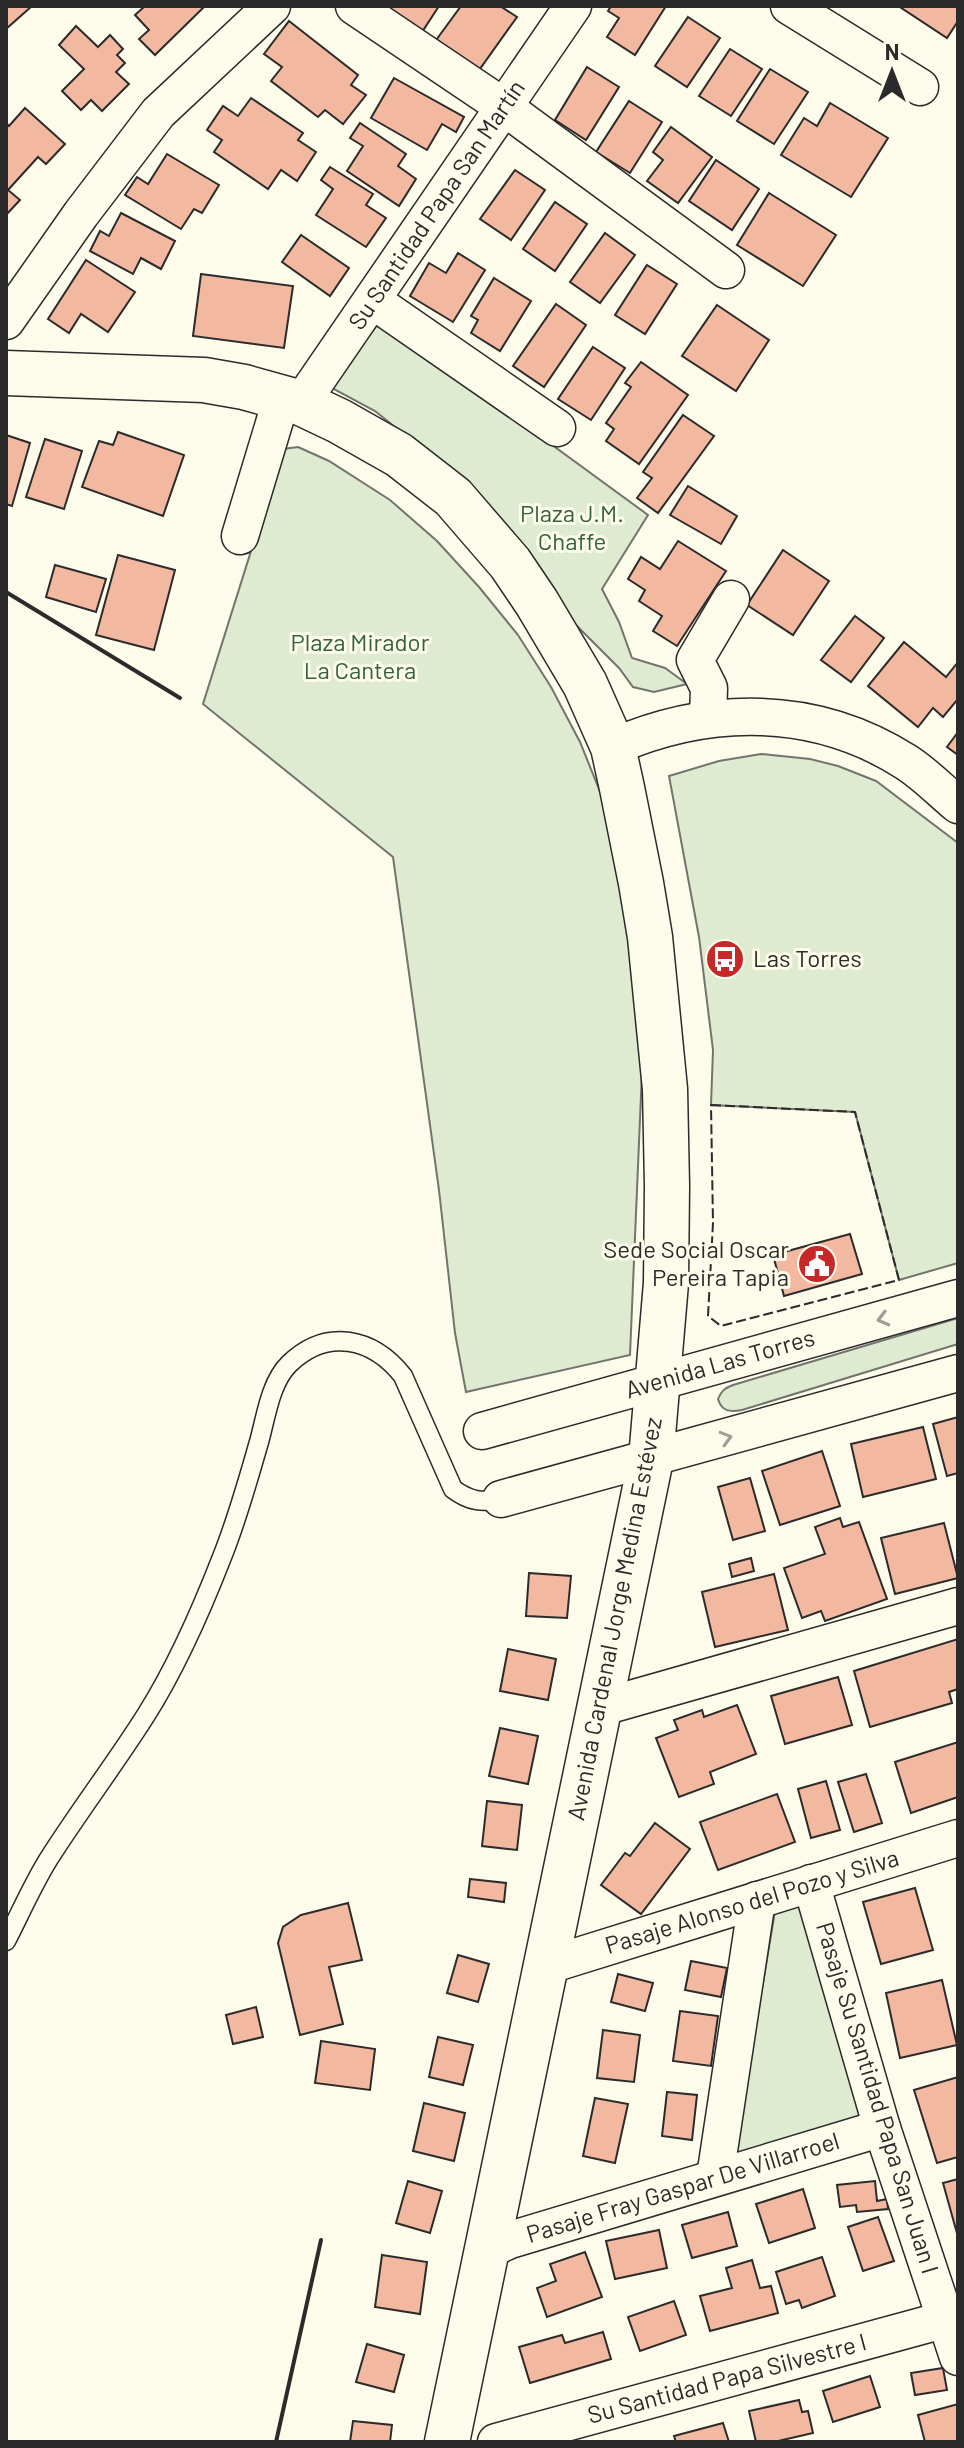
<svg xmlns="http://www.w3.org/2000/svg" width="964" height="2448" font-family="Barlow,sans-serif">
<style>
.green{fill:#deebd1;stroke:#74746e;stroke-width:2}
.building{fill:#f2b8a0;stroke:#2b2b2b;stroke-width:2}
.lines{fill:none;stroke-linecap:round;stroke-linejoin:round}
.lane-casing{stroke:#2b2b2b;stroke-width:21}
.street-casing{stroke:#2b2b2b;stroke-width:39}
.secondary-casing{stroke:#2b2b2b;stroke-width:47}
.lane{stroke:#fdfbea;stroke-width:18}
.street{stroke:#fdfbea;stroke-width:36}
.secondary{stroke:#fdfbea;stroke-width:44}
.fence{stroke:#2b2b2b;stroke-width:2;stroke-dasharray:10 4;stroke-linecap:butt}
.wall{stroke:#2b2b2b;stroke-width:4}
.oneway{stroke:#9e9d94}
.labels{text-anchor:middle;stroke-width:6;stroke-linejoin:round;paint-order:stroke}
.street-label{font-size:24px;fill:#2b2b2b;stroke:#fdfbea}
.park-label{font-size:24px;fill:#34623c;stroke:#fdfbea}
.poi-label{font-size:24px;fill:#2b2b2b;stroke:#fdfbea;text-anchor:start}
</style>
<rect width="100%" height="100%" fill="#fdfbea"/>
<g class="green">
<path d="M381 320 648 515 602 589 619 622 632 658 665 668 687 684 654 692 633 687 619 668 576 625 474 490 375 411 330 387Z"/>
<path d="M298 447 329 461 390 500 437 541 479 587 518 635 551 687 580 742 603 799 622 860 643 1048 630 1355 466 1392 455 1333 439 1190 393 857 203 704 283 449Z"/>
<path d="M761 754 810 759 838 766 876 781 958 843V1263L899 1280 855 1112 711 1105 713 1050 699 937 669 776 719 761Z"/>
<path d="M958 1318V1344L742 1410C730 1412 722 1412 718 1399 721 1391 725 1388 733 1385Z"/>
<path d="M800 1902 862 2118 734 2157 775 1911Z"/>
</g>
<g class="building">
<path d="M6 6H32L6 29Z"/>
<path d="M145 6H205L155 55 139 39 149 30 135 15Z"/>
<path d="M382 6H439L422 32Z"/>
<path d="M461 6H500L517 17 477 73 434 43Z"/>
<path d="M611 6H666L635 55 607 37 619 18 608 11Z"/>
<path d="M901 6H958V21L947 38 900 7Z"/>
<path d="M688 17 720 38 687 87 655 66Z"/>
<path d="M289 21 358 75 351 85 366 95 343 124 325 110 318 117 271 81 282 67 264 54Z"/>
<path d="M76 26 98 47 110 35 123 49 117 55 125 63 116 72 129 84 102 111 91 100 81 110 62 91 84 69 59 45Z"/>
<path d="M730 49 762 69 731 116 699 96Z"/>
<path d="M587 67 619 87 586 140 555 120Z"/>
<path d="M770 69 808 92 774 144 737 121Z"/>
<path d="M394 78 464 117 456 132 442 124 427 150 371 118Z"/>
<path d="M251 98 303 133 298 140 316 152 297 181 281 170 268 189 214 152 222 140 207 130 223 106 238 116Z"/>
<path d="M629 101 662 122 630 173 596 152Z"/>
<path d="M830 103 888 138 851 197 781 155 804 118 817 126Z"/>
<path d="M25 108 65 144 46 164 38 157 8 190 20 200 6 215V123L9 126Z"/>
<path d="M360 123 406 154 398 166 416 179 399 206 347 171 363 146 350 138Z"/>
<path d="M671 127 712 157 678 203 647 181 663 160 653 152Z"/>
<path d="M167 154 219 185 202 213 194 209 181 229 125 195 137 177 148 184Z"/>
<path d="M716 160 759 189 732 230 689 201Z"/>
<path d="M330 167 373 194 366 205 386 218 366 247 316 215 333 189 321 180Z"/>
<path d="M515 170 545 190 511 240 480 219Z"/>
<path d="M769 193 836 235 803 286 737 245Z"/>
<path d="M555 202 587 224 555 271 523 249Z"/>
<path d="M121 213 175 241 161 269 141 258 133 274 90 251 100 231 109 236Z"/>
<path d="M605 233 635 255 600 303 570 282Z"/>
<path d="M301 235 349 268 330 296 282 262Z"/>
<path d="M458 253 485 270 453 322 410 296 429 263 446 273Z"/>
<path d="M86 260 135 292 108 332 81 314 69 333 48 319Z"/>
<path d="M647 265 677 284 645 334 615 315Z"/>
<path d="M201 274 293 286 284 348 193 336Z"/>
<path d="M494 278 531 301 500 351 471 333 478 320 471 316Z"/>
<path d="M556 304 586 325 544 387 513 366Z"/>
<path d="M717 305 769 340 736 391 682 356Z"/>
<path d="M593 347 625 368 591 420 558 399Z"/>
<path d="M641 362 688 395 639 464 606 441 614 429 606 423 631 387 625 383Z"/>
<path d="M683 415 714 436 658 513 637 498 652 478 643 472Z"/>
<path d="M118 432 184 455 163 516 82 487 99 441 113 445Z"/>
<path d="M6 435 30 443 12 506 6 504Z"/>
<path d="M45 439 82 451 64 509 26 497Z"/>
<path d="M688 486 737 516 721 544 670 515Z"/>
<path d="M678 541 726 571 677 646 653 631 662 616 639 601 645 590 628 579 641 557 660 569Z"/>
<path d="M783 550 829 581 793 635 747 605Z"/>
<path d="M118 555 175 570 154 650 96 635Z"/>
<path d="M55 565 106 579 96 612 46 597Z"/>
<path d="M855 616 884 638 851 682 821 660Z"/>
<path d="M904 642 946 677 958 662V699L943 717 933 708 918 727 868 686Z"/>
<path d="M958 732V755L947 747Z"/>
<path d="M850 1234 862 1274 784 1296 773 1255Z"/>
<path d="M958 1417V1473L947 1476 933 1424Z"/>
<path d="M923 1427 936 1479 863 1497 851 1444Z"/>
<path d="M822 1451 840 1506 780 1525 762 1471Z"/>
<path d="M750 1478 765 1531 733 1540 718 1487Z"/>
<path d="M840 1518 843 1527 859 1522 887 1599 825 1621 821 1611 802 1618 784 1568 825 1554 815 1527Z"/>
<path d="M944 1523 958 1578 895 1594 881 1538Z"/>
<path d="M751 1558 754 1571 732 1577 729 1564Z"/>
<path d="M529 1573 571 1576 567 1618 526 1616Z"/>
<path d="M774 1574 788 1630 715 1647 702 1592Z"/>
<path d="M958 1639V1689L949 1692 952 1703 870 1727 854 1671Z"/>
<path d="M508 1649 556 1659 548 1700 500 1691Z"/>
<path d="M838 1677 852 1725 785 1744 771 1696Z"/>
<path d="M737 1705 756 1754 710 1772 714 1784 679 1797 656 1738 678 1730 674 1720 702 1710 704 1717Z"/>
<path d="M500 1728 538 1736 528 1784 489 1776Z"/>
<path d="M958 1742V1797L911 1813 895 1762Z"/>
<path d="M866 1774 882 1823 854 1832 838 1782Z"/>
<path d="M826 1781 840 1830 811 1838 798 1789Z"/>
<path d="M777 1794 795 1842 718 1870 700 1822Z"/>
<path d="M487 1801 522 1805 517 1850 482 1846Z"/>
<path d="M655 1823 690 1849 641 1914 601 1885 625 1853 630 1856Z"/>
<path d="M470 1879 506 1883 504 1902 468 1897Z"/>
<path d="M915 1888 933 1950 881 1964 863 1902Z"/>
<path d="M348 1903 362 1960 329 1967 343 2024 300 2035 278 1943 283 1927 301 1915Z"/>
<path d="M458 1955 489 1964 478 2002 447 1993Z"/>
<path d="M691 1961 727 1968 721 1997 685 1990Z"/>
<path d="M618 1974 653 1983 645 2011 611 2002Z"/>
<path d="M942 1980 957 2045 900 2058 886 1993Z"/>
<path d="M256 2007 263 2037 233 2044 226 2015Z"/>
<path d="M680 2011 718 2016 711 2066 673 2061Z"/>
<path d="M603 2030 640 2035 634 2082 597 2078Z"/>
<path d="M438 2037 473 2045 463 2085 429 2077Z"/>
<path d="M321 2041 375 2049 370 2090 315 2083Z"/>
<path d="M958 2077V2157L937 2163 914 2090Z"/>
<path d="M667 2092 697 2095 692 2140 662 2136Z"/>
<path d="M595 2098 628 2104 615 2163 583 2156Z"/>
<path d="M424 2103 465 2113 454 2161 413 2151Z"/>
<path d="M958 2179V2237L943 2183Z"/>
<path d="M408 2181 442 2191 430 2233 396 2223Z"/>
<path d="M875 2181 877 2201 887 2199 888 2209 857 2212 856 2205 840 2207 837 2185Z"/>
<path d="M803 2189 815 2228 769 2243 756 2204Z"/>
<path d="M728 2212 737 2246 692 2258 682 2225Z"/>
<path d="M878 2217 894 2261 863 2271 848 2227Z"/>
<path d="M659 2230 667 2268 615 2279 606 2241Z"/>
<path d="M585 2252 602 2297 547 2317 537 2288 556 2281 550 2264Z"/>
<path d="M382 2255 427 2262 420 2314 375 2307Z"/>
<path d="M822 2257 835 2296 802 2308 799 2300 786 2304 776 2272Z"/>
<path d="M752 2260 760 2288 771 2286 778 2313 710 2331 700 2296 732 2288 726 2268Z"/>
<path d="M674 2301 686 2335 640 2351 628 2317Z"/>
<path d="M603 2332 611 2359 530 2383 519 2347 562 2335 565 2343Z"/>
<path d="M367 2344 404 2355 394 2392 356 2382Z"/>
<path d="M943 2368 947 2390 915 2395 911 2373Z"/>
<path d="M870 2376 880 2407 833 2422 823 2391Z"/>
<path d="M799 2400 802 2412 808 2411 813 2433 774 2442H756L749 2411Z"/>
<path d="M958 2404V2442H925L918 2415Z"/>
<path d="M353 2421 392 2425 390 2442H350Z"/>
<path d="M723 2423 729 2442H676L674 2436Z"/>
</g>
<g class="lines">
<g class="lane-casing">
<path id="lane" d="M6 1941C20 1914 32 1886 48 1860 79 1811 115 1764 146 1715 177 1666 201 1611 222 1557 237 1520 248 1480 259 1442 266 1417 270 1383 289 1364 327 1327 373 1338 403 1376L453 1489C469 1501 482 1503 501 1499"/>
</g>
<g class="street-casing">
<g id="street">
<path d="M354 6 504 107 726 270"/>
<path d="M789 6 920 87"/>
<path d="M372 300 557 428"/>
<path d="M6 321 81 214 158 113 272 6"/>
<path d="M301 403 573 6"/>
<path d="M240 536 282 397"/>
<path d="M708 718 709 688 695 660 731 599"/>
<path d="M613 747C709 705 815 704 906 762 925 774 941 791 958 805"/>
<path d="M482 1431 958 1298"/>
<path d="M501 1499 958 1373"/>
<path d="M599 1708 958 1606"/>
<path d="M811 1883 882 2128 958 2357"/>
<path d="M546 1966 958 1838"/>
<path d="M715 2177 757 1900"/>
<path d="M486 2251 510 2240 882 2128"/>
<path d="M496 2442 958 2316"/>
</g>
</g>
<g class="secondary-casing">
<path id="secondary" d="M6 373 204 380 244 387 301 403 339 421 399 455 453 497 510 563 537 603 585 684 613 747 622 788 641 883 650 937 665 1089 667 1186 666 1283 651 1459 447 2442"/>
</g>
<use href="#lane" class="lane"/>
<use href="#street" class="street"/>
<use href="#secondary" class="secondary"/>
<path class="fence" d="M711 1105 855 1112 899 1280 721 1326 708 1316 713 1223Z"/>
<g class="wall">
<path d="M6 592 180 698"/>
<path d="M276 2442 321 2240"/>
</g>
</g>
<defs><path id="oneway-chevron" d="M-2-3.5L2.5 0L-2 3.5" fill="none" stroke-width="1.6" stroke-linecap="round" stroke-linejoin="round" transform="scale(2)"/></defs>
<g class="oneway">
<use href="#oneway-chevron" transform="translate(883 1319) rotate(165)"/>
<use href="#oneway-chevron" transform="translate(726 1438) rotate(-16)"/>
</g>
<defs>
<g id="bus-disc" transform="scale(2)"><circle r="9.5" fill="#c62828" stroke="#fdfbea"/><path d="M-5-6H5V4H4V6H2V4H-2V6H-4V4H-5ZM-3.5-4V0h7V-4ZM-3.5 1.2v1.5H-2V1.2ZM2 1.2v1.5H3.5V1.2Z" fill="#fff"/></g>
<g id="civic-disc" transform="scale(2)"><circle r="9.5" fill="#c62828" stroke="#fdfbea"/><path d="M-.6-6.5H3V-4.5H.6V-3L4-1V1h2V6H-6V1h2V-1L-.6-3ZM-1.2 2.5V6h2.4V2.5Z" fill="#fff"/></g>
</defs>
<g fill-rule="evenodd">
<use href="#bus-disc" x="725" y="959"/>
<use href="#civic-disc" x="817" y="1264"/>
</g>
<g class="labels">
<g class="street-label">
<text transform="translate(437 205) rotate(-56)" y="8">Su Santidad Papa San Martín</text>
<text transform="translate(720 1364) rotate(-16)" y="8">Avenida Las Torres</text>
<text transform="translate(615 1619) rotate(-79)" y="8">Avenida Cardenal Jorge Medina Estévez</text>
<text transform="translate(752 1902) rotate(-17)" y="8">Pasaje Alonso del Pozo y Silva</text>
<text transform="translate(877 2098) rotate(73)" y="8">Pasaje Su Santidad Papa San Juan I</text>
<text transform="translate(683 2188) rotate(-17)" y="8">Pasaje Fray Gaspar De Villarroel</text>
<text transform="translate(727 2379) rotate(-15)" y="8">Su Santidad Papa Silvestre I</text>
</g>
<g class="park-label">
<text x="572" y="522">Plaza J.M.<tspan x="572" dy="28">Chaffe</tspan></text>
<text x="360" y="651">Plaza Mirador<tspan x="360" dy="28">La Cantera</tspan></text>
</g>
<g class="poi-label">
<text x="753" y="967">Las Torres</text>
<text x="789" y="1258" text-anchor="end">Sede Social Oscar<tspan x="789" dy="28">Pereira Tapia</tspan></text>
</g>
</g>
<rect width="964" height="2448" fill="none" stroke="#2b2b2b" stroke-width="16"/>
<g transform="translate(892 72)" stroke="#fdfbea" stroke-width="6" paint-order="stroke">
<path d="M0-6L14 30L0 20L-14 30Z" fill="#2b2b2b"/>
<text y="-12" font-size="22" font-weight="bold" text-anchor="middle" fill="#2b2b2b">N</text>
</g>
</svg>
